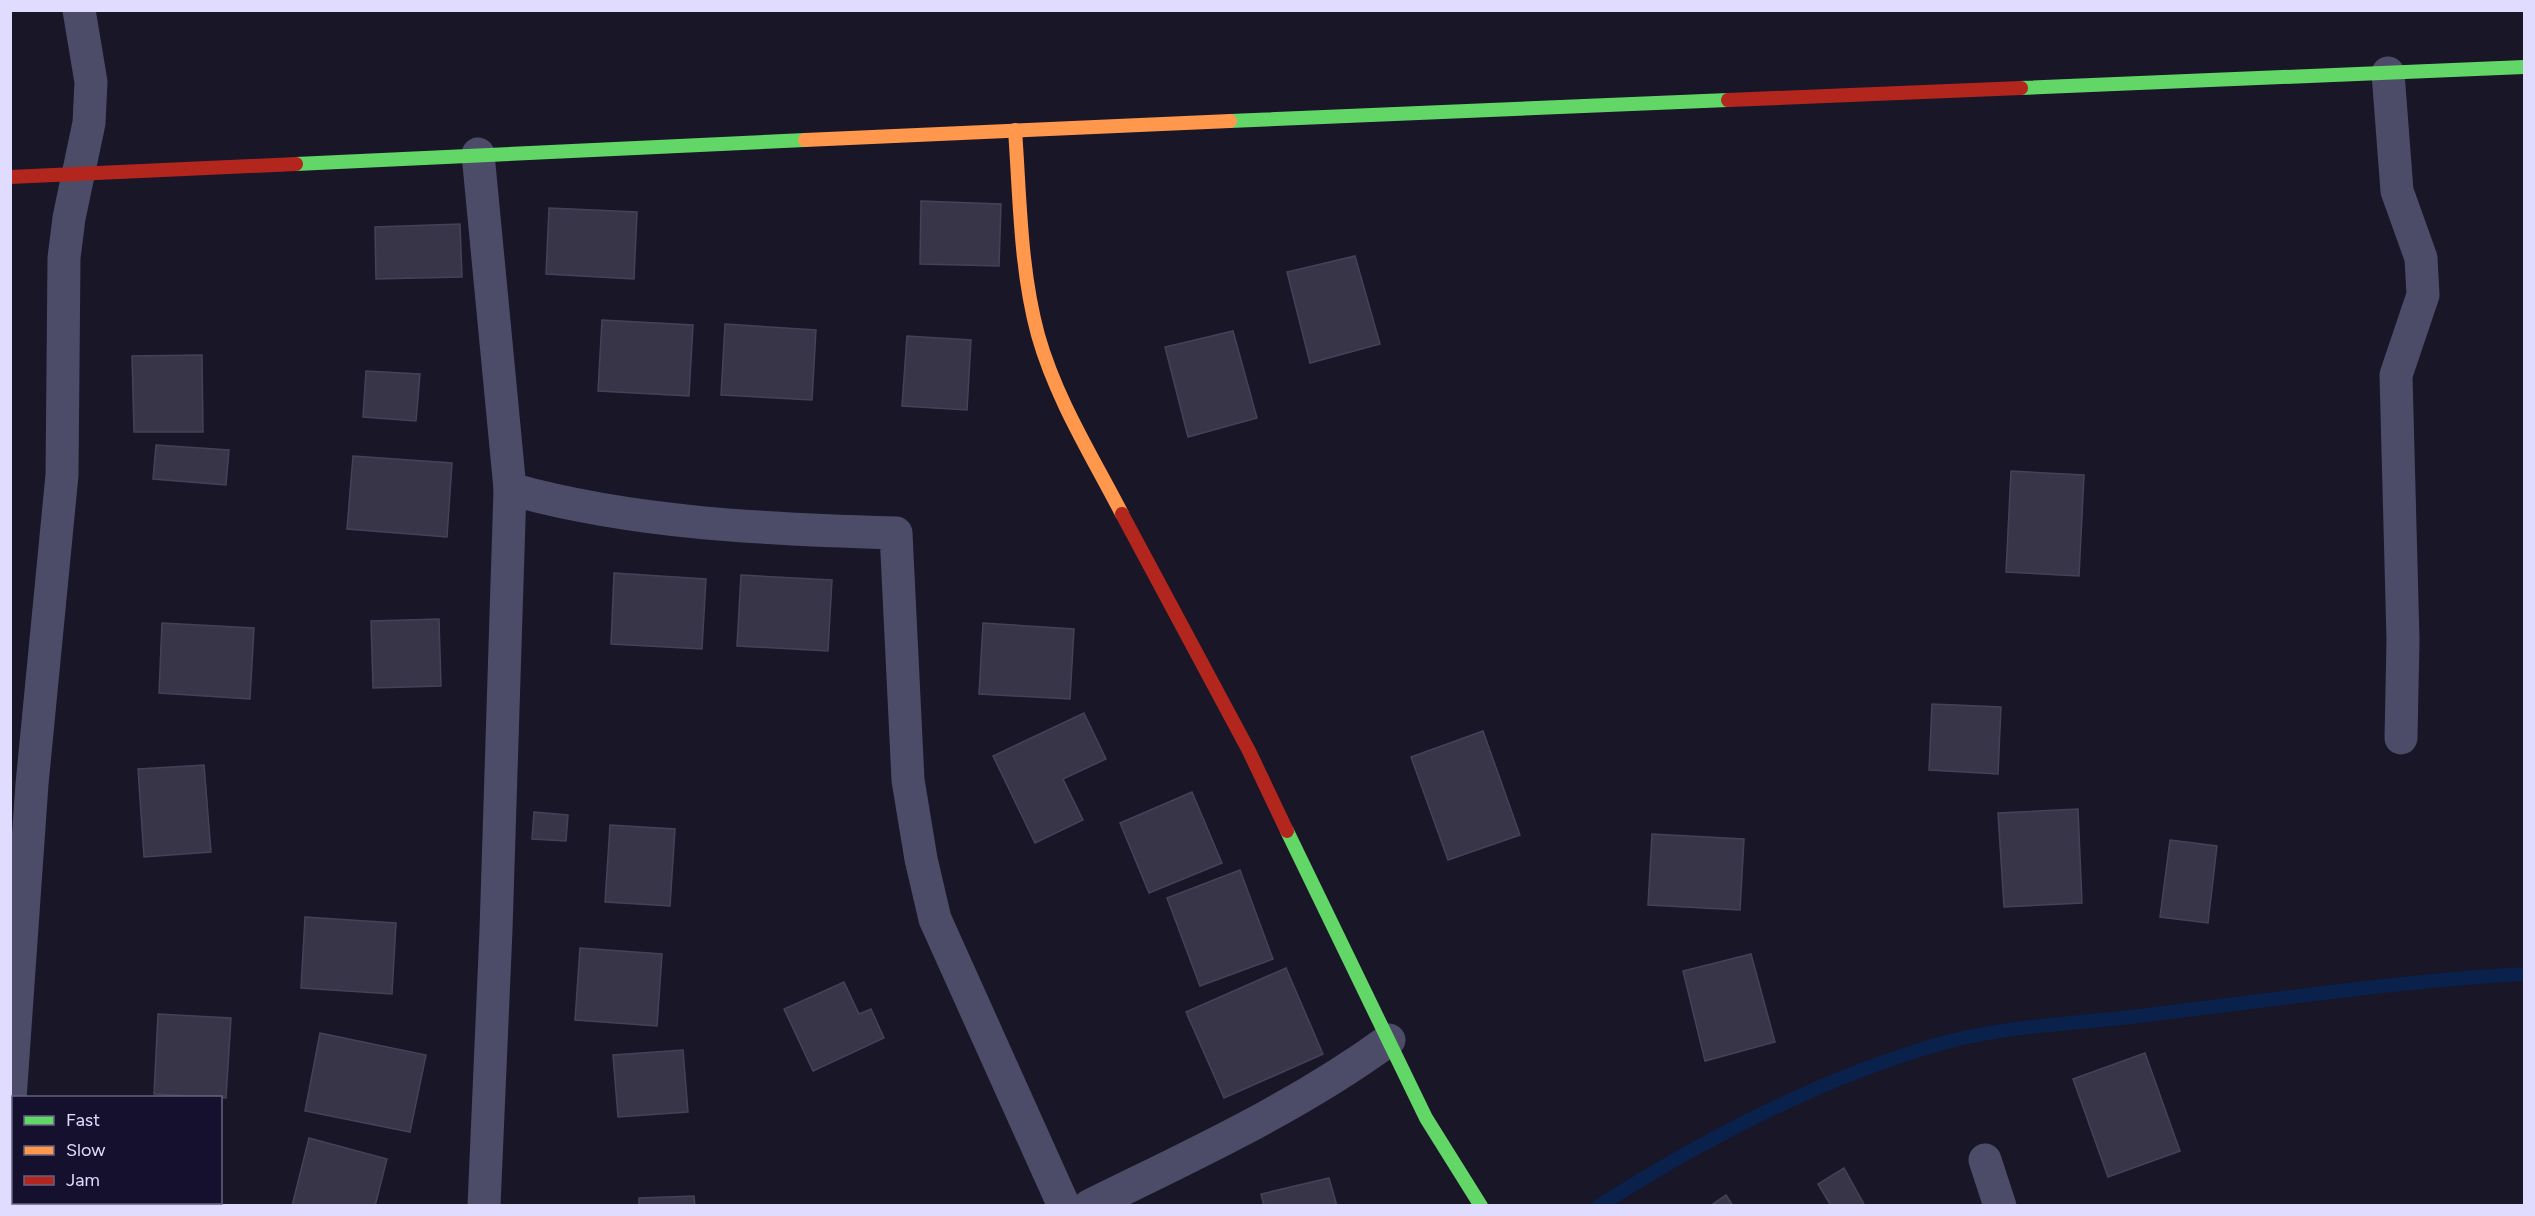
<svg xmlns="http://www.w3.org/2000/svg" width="2535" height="1216" font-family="Figtree,sans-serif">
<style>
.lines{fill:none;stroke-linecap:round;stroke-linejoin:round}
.stream{stroke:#09214b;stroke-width:14}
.building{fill:#393548;stroke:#454159;stroke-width:1.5}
.street{stroke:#4c4b68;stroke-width:33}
.fast{stroke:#63d668;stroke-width:14}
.slow{stroke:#ff974d;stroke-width:14}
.jam{stroke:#b3261e;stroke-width:14}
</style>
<rect width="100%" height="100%" fill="#191627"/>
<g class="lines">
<path class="stream" d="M1599 1206C1704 1139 1816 1080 1936 1045 2003 1025 2078 1024 2147 1015 2273 1000 2398 981 2524 974"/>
</g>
<g class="building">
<path d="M921 201 1001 204 999 266 920 264Z"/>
<path d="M549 208 637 212 634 279 546 274Z"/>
<path d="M460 224 462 277 376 279 375 227Z"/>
<path d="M1355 256 1380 344 1310 363 1287 272Z"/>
<path d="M602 320 693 325 689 396 598 391Z"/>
<path d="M725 324 816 330 812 400 721 395Z"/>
<path d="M1233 331 1257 418 1188 437 1165 347Z"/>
<path d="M907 336 971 340 967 410 902 406Z"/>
<path d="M202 355 203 432H134L132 356Z"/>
<path d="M366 371 420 374 416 421 363 417Z"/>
<path d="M156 445 229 450 226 485 153 479Z"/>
<path d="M353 456 452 463 447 537 347 529Z"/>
<path d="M2011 471 2084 475 2079 576 2006 572Z"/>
<path d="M614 573 706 579 702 649 611 644Z"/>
<path d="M741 575 832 580 828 651 737 646Z"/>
<path d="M439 619 441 686 373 688 371 621Z"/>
<path d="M162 623 254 628 250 699 159 693Z"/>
<path d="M983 623 1074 629 1070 699 979 694Z"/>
<path d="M1932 704 2001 707 1998 774 1929 770Z"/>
<path d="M1084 713 1106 759 1063 779 1083 820 1035 843 993 756Z"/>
<path d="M1483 731 1520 835 1448 860 1411 757Z"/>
<path d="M204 765 211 852 144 857 138 769Z"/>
<path d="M1192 792 1222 863 1149 893 1120 823Z"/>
<path d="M2078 809 2082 903 2004 907 1998 813Z"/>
<path d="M534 812 568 815 566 841 532 839Z"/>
<path d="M610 825 675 829 670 906 605 902Z"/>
<path d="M1652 834 1744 839 1740 910 1648 905Z"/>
<path d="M2170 840 2217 846 2208 923 2160 917Z"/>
<path d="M1240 870 1273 959 1200 986 1167 898Z"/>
<path d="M305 917 396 923 392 994 301 988Z"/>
<path d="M580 948 662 954 657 1026 575 1020Z"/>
<path d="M1751 954 1775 1042 1705 1061 1683 971Z"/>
<path d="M1286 968 1323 1054 1224 1098 1186 1012Z"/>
<path d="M844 982 859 1014 871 1009 884 1038 813 1071 784 1009Z"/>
<path d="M158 1014 231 1018 226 1098 154 1094Z"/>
<path d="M320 1033 426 1055 410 1132 305 1111Z"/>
<path d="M683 1050 688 1112 618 1117 613 1055Z"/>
<path d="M2145 1053 2180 1151 2108 1177 2073 1079Z"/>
<path d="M309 1138 387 1159 375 1206H292Z"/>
<path d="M1844 1168 1865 1206H1831L1818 1184Z"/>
<path d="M1329 1178 1337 1206H1264L1261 1194Z"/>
<path d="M1726 1195 1733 1206H1710Z"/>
<path d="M694 1196 695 1206H639V1198Z"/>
<path d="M150 1202H205L204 1206H150Z"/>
</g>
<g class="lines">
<g class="street">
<path d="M2388 73 2397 191 2421 258 2423 295 2396 375 2403 640 2401 738"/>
<path d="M478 154 510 489 496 930 484 1206"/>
<path d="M510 489C635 524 767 529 896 533L908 780 921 859 935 919 1064 1206"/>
<path d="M10 1099 32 784 62 475 64 258 69 218 89 123 91 82 79 10"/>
<path d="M1985 1160 2000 1206"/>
<path d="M1089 1206C1192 1155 1296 1108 1389 1040"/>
</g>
<g class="fast">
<path d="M2021 88 2524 67"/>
<path d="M1230 121 1728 100"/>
<path d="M296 164 805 140"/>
<path d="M1287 831 1426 1118 1481 1206"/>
</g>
<g class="slow">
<path d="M1015 130C1020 198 1020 269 1038 335 1056 399 1092 456 1122 514"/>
<path d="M805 140 1230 121"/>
</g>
<g class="jam">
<path d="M1728 100 2021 88"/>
<path d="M10 177 296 164"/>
<path d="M1122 514 1249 751 1287 831"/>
</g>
</g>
<rect width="2535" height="1216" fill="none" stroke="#e0dcff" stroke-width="24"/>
<rect x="12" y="1096" width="210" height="108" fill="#15102d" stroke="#666281" stroke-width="1.5"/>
<rect x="24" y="1116" width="30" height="9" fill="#63d668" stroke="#666281" stroke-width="1.5"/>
<text x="66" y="1126" font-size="18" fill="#e0dcff">Fast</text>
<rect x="24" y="1146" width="30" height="9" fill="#ff974d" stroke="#666281" stroke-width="1.5"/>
<text x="66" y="1156" font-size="18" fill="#e0dcff">Slow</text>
<rect x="24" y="1176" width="30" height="9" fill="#b3261e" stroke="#666281" stroke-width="1.5"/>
<text x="66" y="1186" font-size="18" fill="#e0dcff">Jam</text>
</svg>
